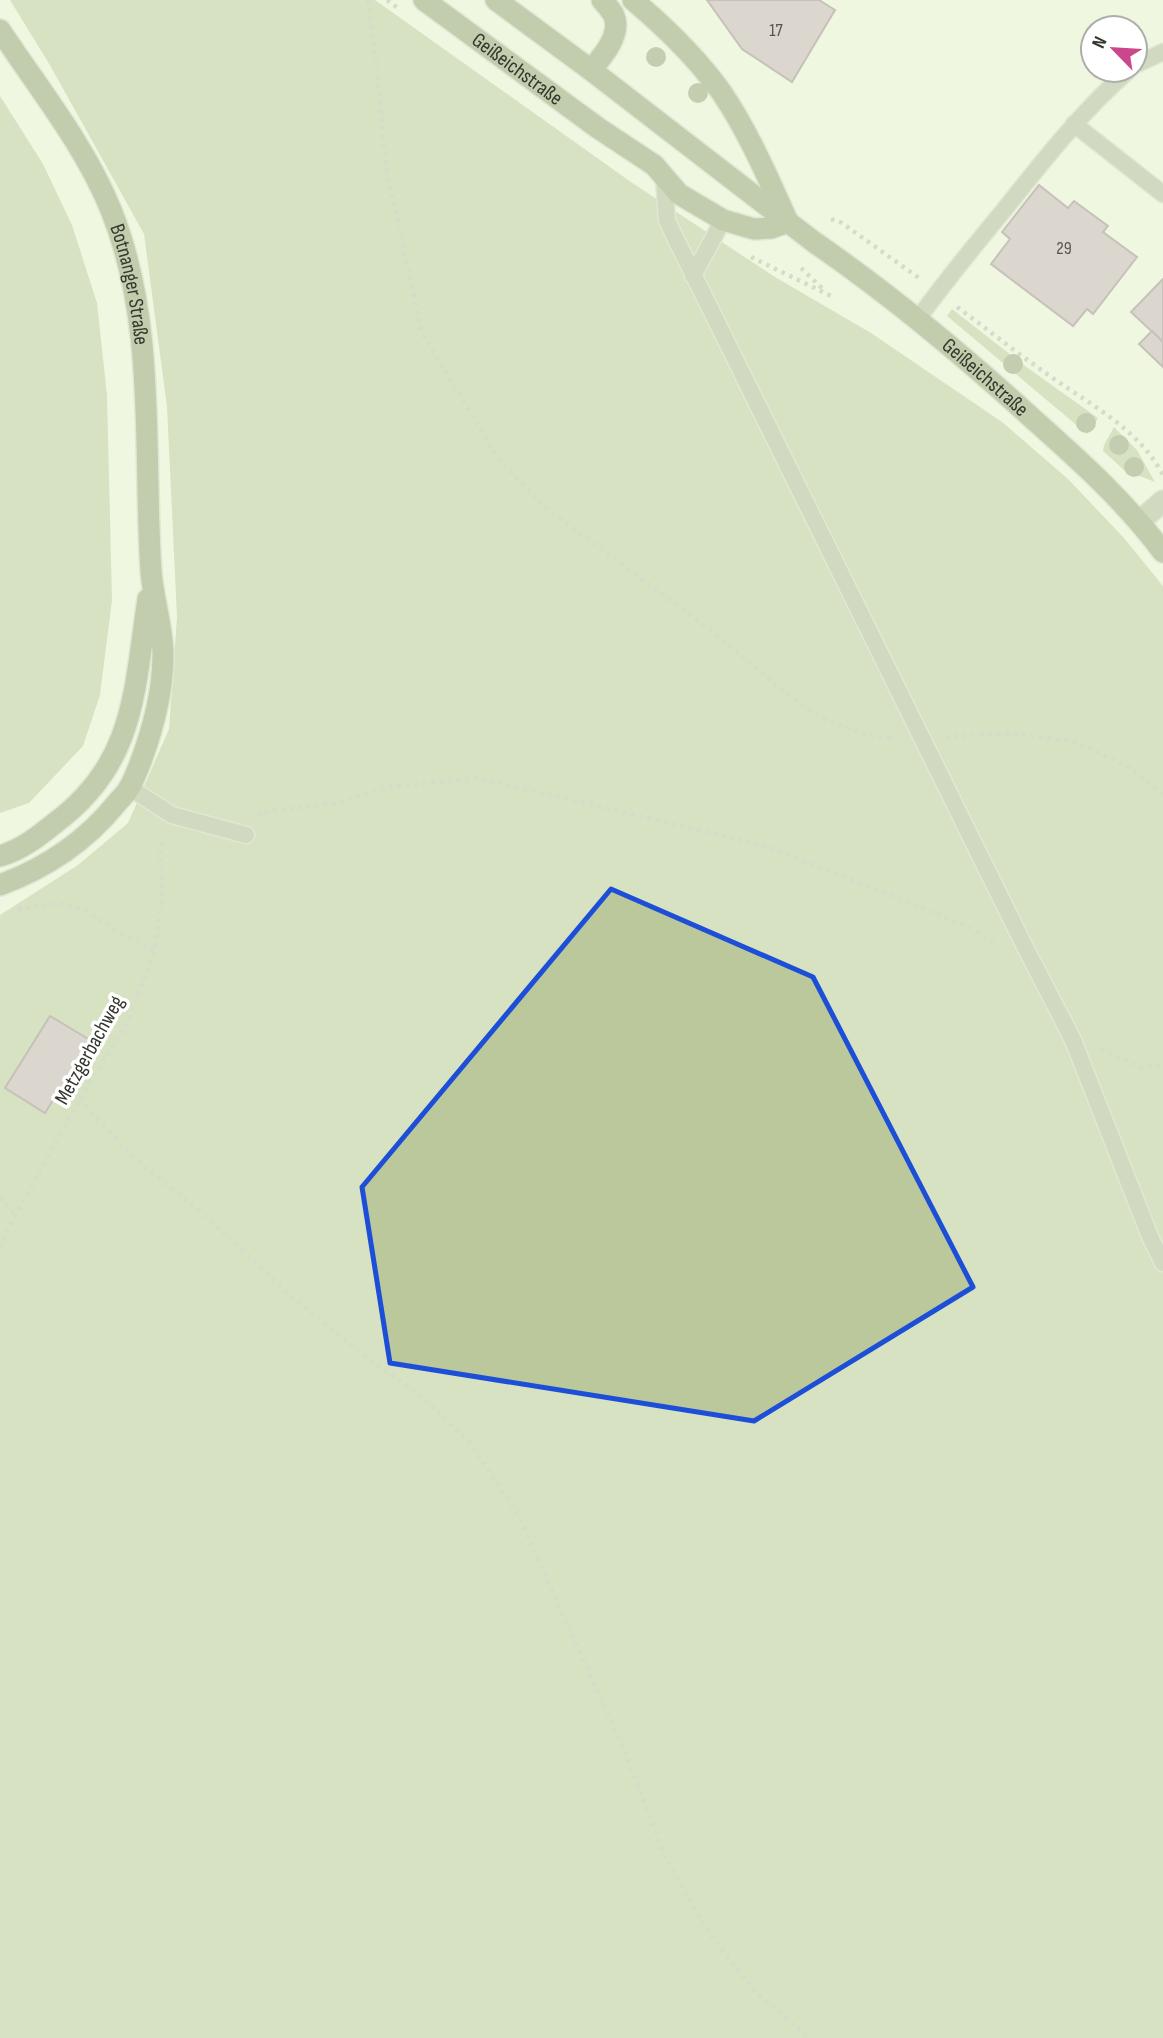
<svg xmlns="http://www.w3.org/2000/svg" width="1163" height="2038" font-family="'Sofia Sans Condensed',sans-serif">
<style>
.green{fill:#bac89c}
.building{fill:#c4adb6;stroke:#957f88;stroke-width:2}
.lines{fill:none;stroke-linecap:round;stroke-linejoin:round}
.service-casing{stroke:#cdd4c1;stroke-width:19}
.minor-casing{stroke:#cdd4c1;stroke-width:24}
.secondary-casing{stroke:#cdd4c1;stroke-width:24}
.path{stroke:#b5bcaa;stroke-width:4.5;stroke-dasharray:3.5 5;stroke-linecap:butt}
.service{stroke:#adb799;stroke-width:16}
.minor{stroke:#adb799;stroke-width:21}
.secondary{stroke:#8b9a6c;stroke-width:21}
.tree{fill:#8f9b75}
.marked{fill:none;stroke:#1d4ed8;stroke-width:5;stroke-linejoin:round}
.labels{text-anchor:middle;stroke-width:7;stroke-linejoin:round;paint-order:stroke}
.number-label{font-size:18px;fill:#585450}
.street-label{font-size:21px;fill:#34372e;stroke:#fff}
</style>
<rect width="100%" height="100%" fill="#eff7e1"/>
<g class="green">
<path d="M10 0H375L631 182 775 277 871 333 1002 422 1068 479 1124 538 1163 586V2038H0V915L78 865 128 823 169 729 177 617 167 407 144 234 51 67Z"/>
<path d="M0 96 43 164 72 225 97 303 107 395 112 600 100 695 83 746 29 803 0 813Z"/>
<path d="M952 309 1025 366 1098 418 1091 430 1087 434 947 316Z"/>
<path d="M1114 427 1137 450 1155 482 1124 470 1103 451 1104 445Z"/>
</g>
<g class="building">
<path d="M707 0H819L835 10 792 82 742 49Z"/>
<path d="M1039 185 1068 208 1074 201 1108 226 1103 232 1137 257 1093 314 1087 309 1073 326 991 264 1010 239 1002 232Z"/>
<path d="M1163 279V342L1131 312Z"/>
<path d="M1152 331 1163 342V367L1139 344Z"/>
<path d="M50 1016 90 1040 45 1113 5 1088Z"/>
</g>
<g class="lines">
<g class="service-casing">
<g id="service">
<path d="M1135 65 1163 52"/>
<path d="M1074 124 1163 194"/>
<path d="M664 178 667 221 1024 945 1073 1040 1151 1239 1163 1263"/>
<path d="M693 276 723 220"/>
<path d="M917 320C945 282 974 246 1004 210 1043 161 1082 111 1129 70"/>
<path d="M130 788 172 815 246 835"/>
</g>
</g>
<g class="minor-casing">
<path id="minor" d="M1140 521 1163 501"/>
</g>
<g class="secondary-casing">
<g id="secondary">
<path id="s1" d="M424 0 598 128 654 165 679 194 723 220 754 229 771 228 788 222C768 178 749 133 722 93 697 58 665 27 633 0"/>
<path id="s2" d="M496 0 591 70 814 242C891 295 964 356 1033 419 1080 461 1125 501 1163 552"/>
<path id="s3" d="M0 30C39 89 84 144 111 210 157 324 143 452 151 571 153 599 163 628 163 655 163 694 152 733 138 769 135 775 133 782 129 788 126 794 120 799 116 804 85 842 46 868 0 885"/>
<path d="M591 70C603 56 623 33 613 14 610 9 606 4 602 0"/>
<path d="M0 856C21 850 39 836 55 823 136 763 134 690 148 599"/>
</g>
</g>
<g class="path">
<path d="M368 0 378 80 386 167 422 333 498 458 542 505 717 635 787 694 826 720 868 735 895 739"/>
<path d="M387 0 398 8"/>
<path d="M831 219 842 223 919 278"/>
<path d="M751 257 831 296"/>
<path d="M801 268 825 291"/>
<path d="M957 307C986 328 1014 351 1043 371 1085 402 1138 427 1163 475"/>
<path d="M946 737 1010 733 1077 742 1129 767 1163 795"/>
<path d="M258 816 261 812 338 803 389 787 478 778 767 846 969 927 996 944"/>
<path d="M18 909 58 903 87 911 114 929 155 950"/>
<path d="M1101 1049 1141 1067 1163 1065"/>
<path d="M80 1099 133 1157 202 1213 296 1300 360 1352 421 1396 469 1442 517 1513 625 1752 665 1857 710 1934 756 1993 809 2038"/>
<path d="M0 1197 15 1215"/>
<path d="M0 1248 15 1216 80 1099 127 1023 155 950 162 898 160 848 164 838"/>
</g>
<use href="#service" class="service"/>
<use href="#minor" class="minor"/>
<use href="#secondary" class="secondary"/>
</g>
<g class="tree">
<circle cx="656" cy="57" r="10"/>
<circle cx="698" cy="93" r="10"/>
<circle cx="1013" cy="364" r="10"/>
<circle cx="1086" cy="423" r="10"/>
<circle cx="1119" cy="445" r="10"/>
<circle cx="1134" cy="467" r="10"/>
</g>
<path d="M0 0H1163V2038H0ZM611 889 813 977 973 1287 754 1421 390 1363 362 1187Z" fill="#eff7e1" fill-opacity=".55" fill-rule="evenodd"/>
<path class="marked" d="M611 889 813 977 973 1287 754 1421 390 1363 362 1187Z"/>
<g class="labels">
<g class="number-label">
<text x="776" y="36">17</text>
<text x="1064" y="254">29</text>
</g>
<g class="street-label">
<text dy="7" stroke="none"><textPath href="#s1" startOffset="116">Geißeichstraße</textPath></text>
<text dy="7" stroke="none"><textPath href="#s3" startOffset="289">Botnanger Straße</textPath></text>
<text dy="7" stroke="none"><textPath href="#s2" startOffset="618">Geißeichstraße</textPath></text>
<text transform="translate(89 1050) rotate(-61)" y="7">Metzgerbachweg</text>
</g>
</g>
<g transform="translate(1114 49) rotate(295)"><circle r="33" fill="#ffffff" stroke="#aeafab" stroke-width="2"/>
<path d="M0-5L12 26L0 18L-12 26Z" fill="#cb478c"/>
<text y="-10" font-size="19" font-weight="bold" text-anchor="middle" fill="#34372e">N</text>
</g>
</svg>
